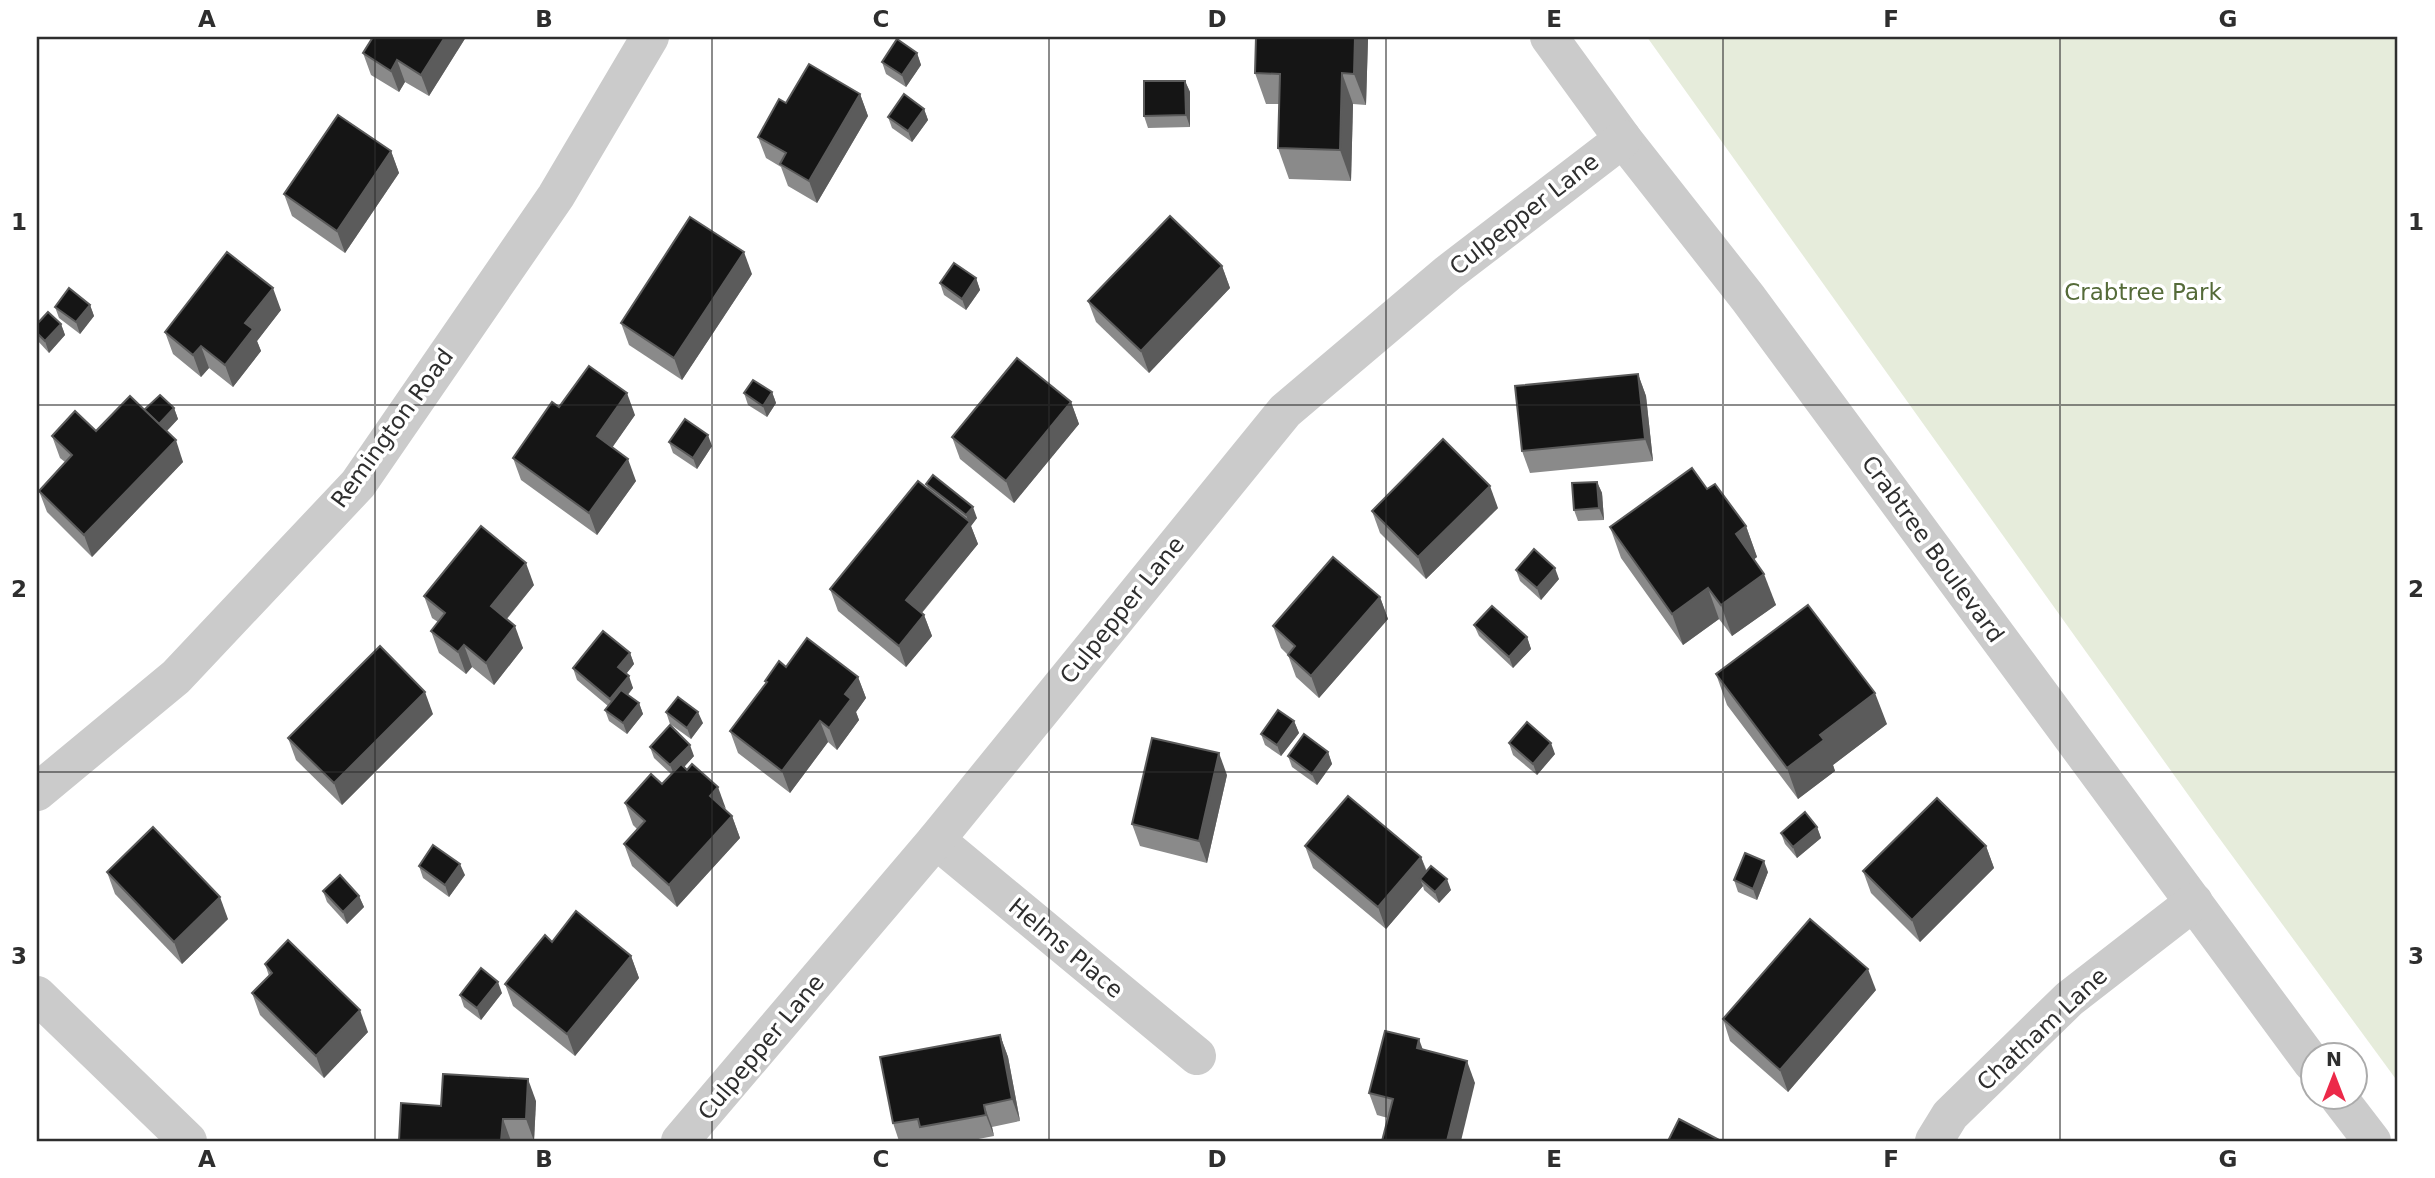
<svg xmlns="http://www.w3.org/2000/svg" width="2435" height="1178" font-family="'DejaVu Sans',sans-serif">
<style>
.green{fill:#e6ecdb}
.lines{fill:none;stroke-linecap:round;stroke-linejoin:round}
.minor{stroke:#cbcbcb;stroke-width:38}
.wall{fill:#8a8a8a}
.shaded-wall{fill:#5b5b5b}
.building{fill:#151515;stroke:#5b5b5b;stroke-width:2}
.grid{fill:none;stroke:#2e2e2e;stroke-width:2;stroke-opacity:0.55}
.labels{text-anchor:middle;stroke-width:7;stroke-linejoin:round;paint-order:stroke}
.street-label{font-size:23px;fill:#2e2e2e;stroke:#fff}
.park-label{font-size:23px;fill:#556b39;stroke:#fff}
.neatline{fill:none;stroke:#2e2e2e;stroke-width:2.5}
.grid-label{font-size:23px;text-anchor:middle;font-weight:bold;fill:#2e2e2e}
</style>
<rect width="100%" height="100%" fill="#fff"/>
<path class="green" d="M1647 37H2398V1082L2214 831Z"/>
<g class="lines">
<g class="minor">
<path d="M1549 37 1623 139 1748 298 2312 1063"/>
<path d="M37 792 176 677 358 484 556 196 650 37"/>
<path d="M936 840 1197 1056"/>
<path d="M37 995 188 1141"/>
<path d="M2339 1098 2372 1141"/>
<path d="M680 1141 936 840 1285 411 1448 273 1623 139"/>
<path d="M1934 1141 1950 1115 2069 999 2194 902"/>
</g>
</g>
<g class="wall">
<path d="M373 37H466L429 96 405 82 399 92 371 75 363 53Z"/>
<path d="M1368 39 1366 105 1353 104 1351 181 1289 179 1278 148 1279 104H1266L1255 73Z"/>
<path d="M917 53 921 65 906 87 886 74 882 62Z"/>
<path d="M1185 81 1190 92V127L1148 128 1144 116Z"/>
<path d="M860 94 868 116 817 203 788 186 781 167 766 158 758 137 786 103Z"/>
<path d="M924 109 928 120 912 142 892 128 888 117Z"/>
<path d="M391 151 399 173 345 253 292 216 284 194Z"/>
<path d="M1222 266 1230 288 1149 373 1096 322 1088 301Z"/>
<path d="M752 274 682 380 629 345 621 323Z"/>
<path d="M976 278 980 290 966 310 944 295 940 283Z"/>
<path d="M90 305 94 316 80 334 59 318 55 307Z"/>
<path d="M281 310 257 341 261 351 233 387 209 368 201 377 173 354 165 332Z"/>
<path d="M37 324H61L65 335 49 353 37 340Z"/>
<path d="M1638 374 1646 396 1653 461 1530 473 1522 451Z"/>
<path d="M772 392 776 403 767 417 748 405 744 393Z"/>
<path d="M1071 402 1079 424 1014 503 960 459 952 437Z"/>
<path d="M559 407 635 415 612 447 636 481 597 535 521 480 513 458Z"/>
<path d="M174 408 178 419 167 431 183 462 92 557 47 512 39 491 65 462 60 458 52 436 96 431 144 410Z"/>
<path d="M669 442 712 446 697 469 673 453Z"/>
<path d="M1597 482 1602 493 1604 520 1578 521 1574 510Z"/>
<path d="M926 484 977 518 971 526 978 544 922 613 924 615 932 636 906 667 838 611 830 589 928 488Z"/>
<path d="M1707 489 1746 526 1757 557 1754 559 1776 605 1732 636 1719 619 1683 645 1621 558 1610 527Z"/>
<path d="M1498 508 1426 579 1380 533 1372 511Z"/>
<path d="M1516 570 1559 579 1541 600 1520 581Z"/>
<path d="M534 585 507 619 523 648 494 685 472 667 466 674 439 653 431 631 438 622 432 618 424 596Z"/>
<path d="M1380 597 1388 619 1319 698 1296 677 1288 655 1281 648 1273 626Z"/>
<path d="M1474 625 1527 637 1531 649 1513 668 1479 636Z"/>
<path d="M630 653 634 664 626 674 633 688 628 695 639 703 643 714 627 734 609 721 605 710 608 706 577 680 573 668Z"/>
<path d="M786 667 858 677 866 698 856 712 859 720 837 750 828 742 790 793 738 753 730 731 766 683 765 681Z"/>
<path d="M1716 674 1887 724 1833 765 1835 771 1798 799 1727 705Z"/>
<path d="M666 712 703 723 691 739 670 724Z"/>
<path d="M433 714 342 805 296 760 288 738Z"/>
<path d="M1294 721 1299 733 1281 756 1265 745 1261 734Z"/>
<path d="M1509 743 1555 754 1537 775 1513 755Z"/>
<path d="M650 747 694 756 684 767 732 816 740 838 677 907 632 866 624 844 637 829 633 825 625 803 662 784 671 774 654 758Z"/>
<path d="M1328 752 1332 764 1317 785 1292 767 1288 756Z"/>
<path d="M1227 775 1207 863 1140 846 1132 824Z"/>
<path d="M1817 827 1821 838 1797 858 1785 844 1781 833Z"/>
<path d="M1305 846 1421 857 1427 871 1451 890 1439 903 1424 890 1423 886 1386 929 1313 868Z"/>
<path d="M1986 846 1994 868 1920 942 1871 893 1863 871Z"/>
<path d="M419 866 465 875 449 897 423 878Z"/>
<path d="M107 872 228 919 182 964 115 894Z"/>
<path d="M1768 872 1757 900 1738 892 1734 880Z"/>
<path d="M323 891 359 896 364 907 347 924 327 902Z"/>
<path d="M631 956 639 978 575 1056 513 1006 505 984Z"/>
<path d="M265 964 368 1032 324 1078 260 1015 252 993 269 976Z"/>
<path d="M1876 990 1788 1092 1730 1041 1723 1019Z"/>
<path d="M502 993 481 1020 464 1007 460 995Z"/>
<path d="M1000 1035 1008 1057 1020 1121 992 1127 994 1136 968 1141H899L893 1123Z"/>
<path d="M1423 1050 1475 1083 1388 1118 1377 1115 1369 1093Z"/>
<path d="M536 1101 534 1141H399L441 1106Z"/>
</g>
<g class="shaded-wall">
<path d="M445 37H466L429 96 421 75Z"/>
<path d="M1355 37H1367L1368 39 1366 105 1354 74Z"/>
<path d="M917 53 921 65 906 87 902 75Z"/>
<path d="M397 60 405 82 399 92 391 71Z"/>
<path d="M1342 73 1353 104 1351 181 1340 150Z"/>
<path d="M1185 81 1190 92V127L1186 115Z"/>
<path d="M860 94 868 116 817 203 809 181Z"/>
<path d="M924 109 928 120 912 142 908 131Z"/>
<path d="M391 151 399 173 345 253 337 231Z"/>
<path d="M744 252 752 274 682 380 674 358Z"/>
<path d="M1222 266 1230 288 1149 373 1141 351Z"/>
<path d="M976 278 980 290 966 310 962 299Z"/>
<path d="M273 288 281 310 257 341 261 351 233 387 225 365 245 323Z"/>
<path d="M90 305 94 316 80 334 76 322Z"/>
<path d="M61 324 65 335 49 353 45 341Z"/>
<path d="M201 346 209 368 201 377 193 355Z"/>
<path d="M1638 374 1646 396 1653 461 1645 439Z"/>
<path d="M772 392 776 403 767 417 763 406Z"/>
<path d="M627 393 635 415 605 458 597 436Z"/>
<path d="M1071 402 1079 424 1014 503 1006 481Z"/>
<path d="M174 408 178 419 162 436 158 424Z"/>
<path d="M708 435 712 446 697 469 693 458Z"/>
<path d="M176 440 183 462 92 557 84 535Z"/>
<path d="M628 459 636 481 597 535 589 513Z"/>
<path d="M1597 482 1602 493 1604 520 1599 508Z"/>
<path d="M1490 486 1498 508 1426 579 1418 557Z"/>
<path d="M973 507 977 518 971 526 978 544 914 622 906 600 969 523 966 515Z"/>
<path d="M1746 526 1757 557 1747 565 1736 534Z"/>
<path d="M526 563 534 585 499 628 491 606Z"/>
<path d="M1555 568 1559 579 1541 600 1537 588Z"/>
<path d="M1764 574 1776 605 1732 636 1721 605Z"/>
<path d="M1708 588 1719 619 1683 645 1672 614Z"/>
<path d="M1380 597 1388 619 1319 698 1311 676Z"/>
<path d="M924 615 932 636 906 667 899 646Z"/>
<path d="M515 626 523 648 494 685 486 663Z"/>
<path d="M1527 637 1531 649 1513 668 1509 657Z"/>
<path d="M464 645 472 667 466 674 458 652Z"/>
<path d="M630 653 634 664 622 679 618 667Z"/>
<path d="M629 676 633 688 614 711 610 699Z"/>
<path d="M858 677 866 698 856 712 859 720 837 750 829 728 845 694Z"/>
<path d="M425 692 433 714 342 805 334 783Z"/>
<path d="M1875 693 1887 724 1833 765 1835 771 1798 799 1787 768 1820 735Z"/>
<path d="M639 703 643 714 627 734 623 723Z"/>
<path d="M698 712 703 723 691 739 687 728Z"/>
<path d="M820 721 828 742 790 793 782 771Z"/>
<path d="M1294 721 1299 733 1281 756 1277 745Z"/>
<path d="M1551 743 1555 754 1537 775 1533 764Z"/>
<path d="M690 745 694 756 675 777 670 765Z"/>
<path d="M1328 752 1332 764 1317 785 1312 774Z"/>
<path d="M1219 753 1227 775 1207 863 1199 841Z"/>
<path d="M718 787 726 809 710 796Z"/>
<path d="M732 816 740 838 677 907 669 885Z"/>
<path d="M1817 827 1821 838 1797 858 1793 847Z"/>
<path d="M1986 846 1994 868 1920 942 1912 920Z"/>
<path d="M1421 857 1429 879H1420L1423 886 1386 929 1378 907Z"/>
<path d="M1764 861 1768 872 1757 900 1753 889Z"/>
<path d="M460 864 465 875 449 897 445 885Z"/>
<path d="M1447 879 1451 890 1439 903 1435 892Z"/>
<path d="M359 896 364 907 347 924 343 912Z"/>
<path d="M220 897 228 919 182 964 174 942Z"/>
<path d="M631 956 639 978 575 1056 567 1034Z"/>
<path d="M1868 969 1876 990 1788 1092 1780 1070Z"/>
<path d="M498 982 502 993 481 1020 477 1008Z"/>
<path d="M360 1010 368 1032 324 1078 316 1056Z"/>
<path d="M1000 1035 1008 1057 1020 1121 1012 1099Z"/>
<path d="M1419 1039 1427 1061 1417 1048Z"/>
<path d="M1467 1061 1475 1083 1461 1141H1447Z"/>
<path d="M528 1079 536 1101 534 1141 526 1119Z"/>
<path d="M984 1105 992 1127 994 1136 986 1115Z"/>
<path d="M503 1119 511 1141H501Z"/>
</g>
<g class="building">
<path d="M373 37H445L421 75 397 60 391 71 363 53Z"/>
<path d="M1256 37H1355L1354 74 1342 73 1340 150 1278 148 1280 74 1255 73Z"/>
<path d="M897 39 917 53 902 75 882 62Z"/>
<path d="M809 64 860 94 809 181 780 164 786 153 758 137 779 99 786 103Z"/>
<path d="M1144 81H1185L1186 115 1144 116Z"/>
<path d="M904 94 924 109 908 131 888 117Z"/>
<path d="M338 115 391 151 337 231 284 194Z"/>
<path d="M1170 216 1222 266 1141 351 1088 301Z"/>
<path d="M690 217 744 252 674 358 621 323Z"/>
<path d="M227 252 273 288 245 323 253 329 225 365 201 346 193 355 165 332Z"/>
<path d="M954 263 976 278 962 299 940 283Z"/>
<path d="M69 288 90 305 76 322 55 307Z"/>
<path d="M48 312 61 324 45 341 37 333V324Z"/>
<path d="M1017 358 1071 402 1006 481 952 437Z"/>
<path d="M589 366 627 393 597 436 628 459 589 513 513 458 552 402 559 407Z"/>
<path d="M1638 374 1645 439 1522 451 1515 386Z"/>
<path d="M753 380 772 392 763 406 744 393Z"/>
<path d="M160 395 174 408 159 424 144 410Z"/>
<path d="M130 396 176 440 84 535 39 491 72 455 52 436 75 411 96 431Z"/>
<path d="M685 419 708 435 693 458 669 442Z"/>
<path d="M1443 439 1490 486 1418 557 1372 511Z"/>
<path d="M1692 468 1707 489 1715 484 1746 526 1736 534 1764 574 1721 605 1708 588 1672 614 1610 527Z"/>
<path d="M933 475 973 507 966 515 926 484Z"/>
<path d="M918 481 970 522 906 600 924 615 899 646 830 589Z"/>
<path d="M1597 482 1599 508 1574 510 1572 483Z"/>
<path d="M481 526 526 563 491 606 515 626 486 663 464 645 458 652 431 631 445 613 424 596Z"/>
<path d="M1534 549 1555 568 1537 588 1516 570Z"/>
<path d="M1333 557 1380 597 1311 676 1288 655 1295 646 1273 626Z"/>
<path d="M1808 605 1875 693 1820 735 1824 740 1787 768 1716 674Z"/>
<path d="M1492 606 1527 637 1509 657 1474 625Z"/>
<path d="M603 631 630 653 618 667 629 676 610 699 573 668Z"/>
<path d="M807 638 858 677 845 694 851 699 829 728 820 721 782 771 730 731 767 682 765 681 779 661 786 667Z"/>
<path d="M380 646 425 692 334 783 288 738Z"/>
<path d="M621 690 639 703 623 723 605 710Z"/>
<path d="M678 697 698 712 687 728 666 712Z"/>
<path d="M1278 710 1294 721 1277 745 1261 734Z"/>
<path d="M1527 722 1551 743 1533 764 1509 743Z"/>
<path d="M670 725 690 745 670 765 650 747Z"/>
<path d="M1304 734 1328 752 1312 774 1288 756Z"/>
<path d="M1152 738 1219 753 1199 841 1132 824Z"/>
<path d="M681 764 687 770 692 764 718 787 710 796 732 816 669 885 624 844 645 821 625 803 651 774 662 784Z"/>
<path d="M1348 796 1421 857 1378 907 1305 846Z"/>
<path d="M1937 798 1986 846 1912 920 1863 871Z"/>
<path d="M1805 812 1817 827 1793 847 1781 833Z"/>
<path d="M153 827 220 897 174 942 107 872Z"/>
<path d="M433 845 460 864 445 885 419 866Z"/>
<path d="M1745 853 1764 861 1753 889 1734 880Z"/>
<path d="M1431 866 1447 879 1435 892 1420 879Z"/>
<path d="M340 875 359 896 343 912 323 891Z"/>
<path d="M576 911 631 956 567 1034 505 984 545 935 552 942Z"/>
<path d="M1810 919 1868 969 1780 1070 1723 1019Z"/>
<path d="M288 940 360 1010 316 1056 252 993 272 973 265 964Z"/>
<path d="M481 968 498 982 477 1008 460 995Z"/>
<path d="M1385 1031 1419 1039 1417 1048 1467 1061 1447 1141H1382L1393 1099 1369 1093Z"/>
<path d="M1000 1035 1012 1099 984 1105 986 1115 920 1127 918 1119 893 1123 880 1057Z"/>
<path d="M443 1074 528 1079 526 1119H503L501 1141H399L401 1103 441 1106Z"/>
<path d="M1679 1119 1721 1141H1668Z"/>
</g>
<path class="grid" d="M375 37V1141M712 37V1141M1049 37V1141M1386 37V1141M1723 37V1141M2060 37V1141M37 405H2398M37 772H2398"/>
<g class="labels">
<g class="street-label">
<text transform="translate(1524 214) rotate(-38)" y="8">Culpepper Lane</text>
<text transform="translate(392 428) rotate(-54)" y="8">Remington Road</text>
<text transform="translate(1933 549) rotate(54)" y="8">Crabtree Boulevard</text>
<text transform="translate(1122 610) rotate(-51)" y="8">Culpepper Lane</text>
<text transform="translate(1066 948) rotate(40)" y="8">Helms Place</text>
<text transform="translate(2042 1029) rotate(-43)" y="8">Chatham Lane</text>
<text transform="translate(761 1047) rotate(-50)" y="8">Culpepper Lane</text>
</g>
<g class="park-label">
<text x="2143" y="300">Crabtree Park</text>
</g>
</g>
<rect width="2435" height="1178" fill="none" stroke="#ffffff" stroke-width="77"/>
<g transform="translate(2334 1076)"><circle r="33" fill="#ffffff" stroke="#ababab" stroke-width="2"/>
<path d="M0-5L12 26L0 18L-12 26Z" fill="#ec2949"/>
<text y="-10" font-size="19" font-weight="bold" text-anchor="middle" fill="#2e2e2e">N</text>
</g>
<rect x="38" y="38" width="2358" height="1102" class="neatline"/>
<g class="grid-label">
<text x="207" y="27">A</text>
<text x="544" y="27">B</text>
<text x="881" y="27">C</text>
<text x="1217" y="27">D</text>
<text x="1554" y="27">E</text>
<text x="1891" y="27">F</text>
<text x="2228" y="27">G</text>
<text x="19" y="230">1</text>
<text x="2416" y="230">1</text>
<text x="19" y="597">2</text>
<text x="2416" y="597">2</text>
<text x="19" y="964">3</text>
<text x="2416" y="964">3</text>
<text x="207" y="1167">A</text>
<text x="544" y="1167">B</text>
<text x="881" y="1167">C</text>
<text x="1217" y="1167">D</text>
<text x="1554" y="1167">E</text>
<text x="1891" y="1167">F</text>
<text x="2228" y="1167">G</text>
</g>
</svg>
